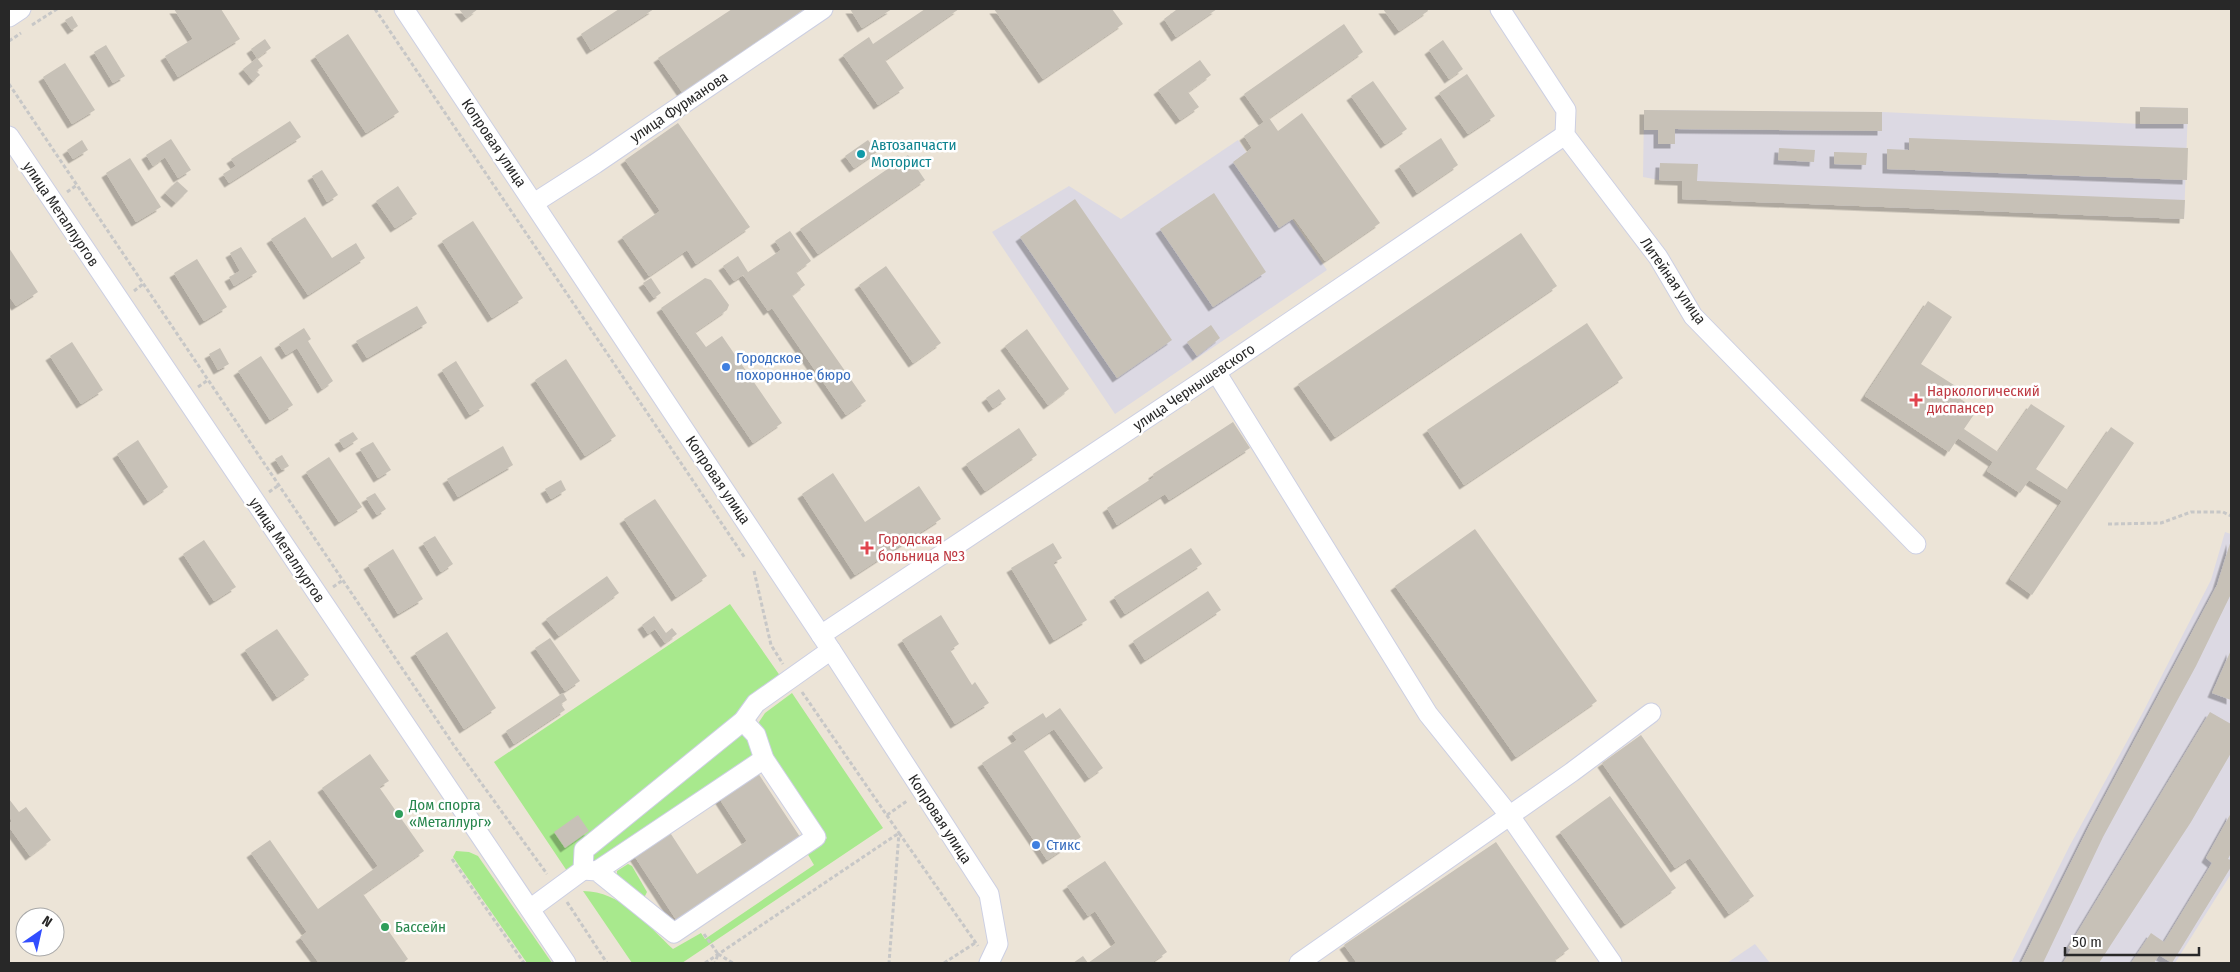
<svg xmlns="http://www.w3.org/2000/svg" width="2240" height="972" font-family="'Fira Sans Condensed',sans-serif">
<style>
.industrial{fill:#dcd9e3}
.green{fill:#a8e98d}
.building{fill:#c7c1b7;filter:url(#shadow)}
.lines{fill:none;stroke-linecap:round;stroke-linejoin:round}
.minor-casing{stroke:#cccfe3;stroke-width:21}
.path{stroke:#c7c7c7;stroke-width:3;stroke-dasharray:4 2.5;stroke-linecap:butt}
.minor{stroke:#fff;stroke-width:19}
.culture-dot{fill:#0f9aa8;stroke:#fff;stroke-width:2}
.shop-dot{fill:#3f7fe0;stroke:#fff;stroke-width:2}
.health-dot{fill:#e0444e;stroke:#fff;stroke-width:2}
.leisure-dot{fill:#2e9e5b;stroke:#fff;stroke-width:2}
.labels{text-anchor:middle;stroke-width:5;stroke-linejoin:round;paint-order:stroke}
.street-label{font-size:15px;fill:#282828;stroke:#fff}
.culture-label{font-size:15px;fill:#0d838f;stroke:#fff;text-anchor:start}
.shop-label{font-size:15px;fill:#366cbe;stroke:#fff;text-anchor:start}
.health-label{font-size:15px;fill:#be3a42;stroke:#fff;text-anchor:start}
.leisure-label{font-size:15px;fill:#27864d;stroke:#fff;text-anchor:start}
</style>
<defs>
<filter id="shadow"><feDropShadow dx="-4.5" dy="4.5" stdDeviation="0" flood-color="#0004"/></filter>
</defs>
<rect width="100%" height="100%" fill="#ece4d7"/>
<g class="industrial">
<path d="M2140 107 2188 108 2184 219 1682 199V181L1659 180 1643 177 1644 110 1882 112 2140 124Z"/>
<path d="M1238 140 1327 270 1115 414 992 232 1069 186 1121 219Z"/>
<path d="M2225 532 2231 534V874L2175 963H2011L2069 847 2142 714 2211 580Z"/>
<path d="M1755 944 1770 963H1727Z"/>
</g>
<g class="green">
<path d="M730 604 783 680 754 700 578 847 574 865 567 871 494 762Z"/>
<path d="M792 693 883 828 682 963H632L583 891C621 891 647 925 673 949L701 933 705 939 814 865 807 853 827 838C807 810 763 755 759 722L765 713Z"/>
<path d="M742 734 748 737 754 753 752 757 595 861 592 860V852Z"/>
<path d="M456 851 469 852 478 856 552 963H527L453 857Z"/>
<path d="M628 864 632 866 647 892 644 898 617 878V871Z"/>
</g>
<g class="building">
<path d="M174 9H221L240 39 178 77 165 56 193 39Z"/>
<path d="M459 9H478L466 18Z"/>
<path d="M619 9H654L591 50 581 34Z"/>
<path d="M732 9H805L682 92 658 58Z"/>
<path d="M850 9H892L862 28Z"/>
<path d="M925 9H959L885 60 904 88 878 105 843 55 869 37 873 44Z"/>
<path d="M994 9H1112L1123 24 1043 79Z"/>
<path d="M1175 9H1217L1176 37 1164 19 1176 10Z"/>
<path d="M1383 9H1427L1428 11 1399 31Z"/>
<path d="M72 16 78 26 72 30 65 20Z"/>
<path d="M1344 24 1363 52 1269 118 1278 131 1302 113 1380 223 1325 261 1294 218 1279 228 1233 162 1252 148 1244 136 1264 122 1244 94Z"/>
<path d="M348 34 399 112 366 133 315 56Z"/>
<path d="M265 39 271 48 257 58 251 49Z"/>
<path d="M1443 40 1463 69 1449 79 1429 50Z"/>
<path d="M106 45 125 76 113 83 94 52Z"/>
<path d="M257 58 263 66 256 71 260 75 253 81 243 69Z"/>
<path d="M1200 60 1211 75 1188 92 1199 107 1180 120 1158 90Z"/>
<path d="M65 63 95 110 72 124 43 77Z"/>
<path d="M1467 74 1495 116 1468 134 1439 93Z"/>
<path d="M1373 81 1407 129 1385 144 1351 96Z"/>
<path d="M2140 107 2188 108V124H2140Z"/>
<path d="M1644 110 1882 112V131L1675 129V144H1658V130H1644Z"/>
<path d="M290 121 301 137 229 183 223 174 236 166 231 159Z"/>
<path d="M678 123 750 227 696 264 687 250 649 276 622 237 660 211 625 160Z"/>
<path d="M1441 138 1458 165 1417 193 1399 166Z"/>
<path d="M1909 138 2188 148 2187 180 1887 169V149L1909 150Z"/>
<path d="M171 139 191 170 178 178 165 157 153 166 146 155Z"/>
<path d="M82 140 88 150 73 159 67 150Z"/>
<path d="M868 140 877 152 854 168 845 156Z"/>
<path d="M1779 148 1815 150 1814 162 1778 160Z"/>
<path d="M1834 152 1867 153 1866 165 1834 164Z"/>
<path d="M908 155 925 180 818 254 800 229Z"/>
<path d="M130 158 161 207 136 222 106 173Z"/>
<path d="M1660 163 1698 164 1697 181 2185 200 2184 219 1682 199V181L1659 180Z"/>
<path d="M322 170 338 195 327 202 312 176Z"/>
<path d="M177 181 188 191 176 203 165 193Z"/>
<path d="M398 186 417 214 395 228 376 201Z"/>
<path d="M1214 193 1266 272 1213 307 1160 229Z"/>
<path d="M1075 199 1172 340 1117 378 1020 237Z"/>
<path d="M305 217 332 258 356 243 365 258 308 295 271 239Z"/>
<path d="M473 221 523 298 492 318 442 241Z"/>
<path d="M790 231 811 261 796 272 805 285 792 295 866 401 846 415 772 308 768 311 743 275 734 281 723 266 738 256 748 272 781 250 775 241Z"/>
<path d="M1521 233 1557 286 1335 437 1298 384Z"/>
<path d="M241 247 257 272 234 286 229 277 240 271 230 253Z"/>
<path d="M9 248 38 292 16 306 9 296Z"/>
<path d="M197 259 227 307 204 321 174 273Z"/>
<path d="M886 266 941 343 913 363 859 285Z"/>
<path d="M651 278 661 293 654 298 643 283Z"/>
<path d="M705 278 711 280 729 305 727 310 695 332 706 347 722 336 782 423 753 443 661 308Z"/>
<path d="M1928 301 1952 317 1921 364 1957 387 1953 394 1977 410 1964 429 1998 452 2031 404 2065 426 2036 469 2068 490 2111 427 2134 443 2032 595 2010 579 2062 501 2029 480 2020 493 1987 471 1993 462 1958 438 1949 452 1865 396Z"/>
<path d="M417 306 427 323 367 358 356 341Z"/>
<path d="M1587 323 1623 378 1464 485 1427 430Z"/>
<path d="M1211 325 1220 338 1197 356 1187 342Z"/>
<path d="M304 328 311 339 308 341 333 381 322 389 297 348 286 355 279 344Z"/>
<path d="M1027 329 1069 389 1048 405 1005 346Z"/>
<path d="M72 342 103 390 81 404 50 356Z"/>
<path d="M220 348 229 364 218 370 209 354Z"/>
<path d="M261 356 293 405 270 420 238 371Z"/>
<path d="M566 359 616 436 585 456 535 380Z"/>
<path d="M456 361 484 406 470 415 442 370Z"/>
<path d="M999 389 1006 399 993 408 986 398Z"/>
<path d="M1233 422 1250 448 1169 500 1165 494 1117 525 1107 508 1154 477 1153 474Z"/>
<path d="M1019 428 1037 455 985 491 966 464Z"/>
<path d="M353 432 358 439 344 448 339 440Z"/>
<path d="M138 440 168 487 148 501 117 454Z"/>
<path d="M373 442 391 470 378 478 360 449Z"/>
<path d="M503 446 513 465 458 497 447 479Z"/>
<path d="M282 455 289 466 282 470 275 459Z"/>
<path d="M329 457 362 507 339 522 306 472Z"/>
<path d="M833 473 865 522 919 486 941 519 855 575 802 494Z"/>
<path d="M561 480 566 490 551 499 545 489Z"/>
<path d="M375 493 386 509 377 515 366 498Z"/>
<path d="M655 499 707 576 676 597 624 519Z"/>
<path d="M1475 529 1597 701 1516 757 1395 586Z"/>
<path d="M435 536 453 564 441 572 423 543Z"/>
<path d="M204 540 236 587 214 601 183 554Z"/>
<path d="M2231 540V594L2196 666 2103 837 2043 963H2021L2089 826 2217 585Z"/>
<path d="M1053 543 1062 558 1053 563 1087 620 1054 640 1011 568Z"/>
<path d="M1191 548 1202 564 1125 614 1114 597Z"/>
<path d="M393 549 423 599 398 614 368 565Z"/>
<path d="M607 576 619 593 559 636 546 619Z"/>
<path d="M1208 591 1221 610 1145 660 1133 641Z"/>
<path d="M941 615 959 644 950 650 972 685 975 682 989 703 955 724 902 640Z"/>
<path d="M654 616 666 633 672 628 677 634 665 643 655 629 648 634 642 625Z"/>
<path d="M277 629 309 675 277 697 245 650Z"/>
<path d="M447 632 496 708 464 729 415 653Z"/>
<path d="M550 638 580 681 565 691 535 648Z"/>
<path d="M2231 650V700L2212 693Z"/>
<path d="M563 693 567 700 561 704 565 710 514 744 506 731Z"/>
<path d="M1060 708 1103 768 1089 778 1054 729 1023 750 1081 837 1047 860 982 763 1017 740 1012 733 1043 713 1046 718Z"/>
<path d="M2210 712 2231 724V753L2191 822 2099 963H2063L2071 949 2068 948Z"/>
<path d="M1641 735 1754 896 1729 914 1690 858 1675 868 1602 763Z"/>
<path d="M370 754 389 781 379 787 424 851 363 894 408 959 403 963H319L300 937 307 932 251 853 270 840 318 909 378 866 322 788Z"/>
<path d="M756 770 802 840 677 921 633 854 669 831 697 874 747 841 717 795Z"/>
<path d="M1610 796 1676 888 1625 924 1560 832Z"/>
<path d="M9 799 19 812 26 807 51 840 30 856 9 827V824L12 821 9 816Z"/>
<path d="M2231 813V853L2228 859 2231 860V867L2172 963 2159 955 2154 963H2131L2151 933 2164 942 2212 863 2206 858Z"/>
<path d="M578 815 589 831 565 848 554 832Z"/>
<path d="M1496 842 1569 949 1555 959 1557 963H1357L1344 945Z"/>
<path d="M1105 861 1167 952 1151 963H1073L1083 956 1088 963 1116 943 1095 911 1088 916 1067 886Z"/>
</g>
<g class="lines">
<g class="minor-casing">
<g id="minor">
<path d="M404 9 831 650 989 894 998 944 989 963"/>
<path d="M1500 9 1566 110 1565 135 1658 257 1693 316 1916 544"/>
<path d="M9 17 21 9"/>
<path d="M9 136 566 963"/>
<path d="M534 203 595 164 823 9"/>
<path d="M1216 372 1428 714 1510 816 1612 963"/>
<path d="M821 635 1216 372 1565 135"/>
<path d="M583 870 597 871 674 933 816 837 764 759 756 735 743 721"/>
<path d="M597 871 764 759"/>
<path d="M530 909 583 870 584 850 743 721 756 703 831 650"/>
<path d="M1299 963 1572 772 1651 713"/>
</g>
</g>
<g class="path">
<path d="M375 9 745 558"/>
<path d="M32 25 57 9"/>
<path d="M9 41 21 33"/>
<path d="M9 84 455 747 547 874"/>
<path d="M67 192 77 185"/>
<path d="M134 291 143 284"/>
<path d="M198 387 208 380"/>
<path d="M269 492 279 485"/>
<path d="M2108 524 2161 523 2191 512H2223L2231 516"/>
<path d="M754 571 771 645 783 664"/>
<path d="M333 587 343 580"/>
<path d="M802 692 899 833 889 963"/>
<path d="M887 815 907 801"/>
<path d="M452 859 524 963"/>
<path d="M567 902 607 963"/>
<path d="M704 934 718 954 715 963"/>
<path d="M718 954 733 963"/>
<path d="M705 963 899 833 978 946"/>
<path d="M944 963 975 943"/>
</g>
<use href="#minor" class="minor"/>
</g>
<circle class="culture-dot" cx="861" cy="154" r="5"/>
<g class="shop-dot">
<circle cx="726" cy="367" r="5"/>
<circle cx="1036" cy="845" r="5"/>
</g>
<g class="health-dot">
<path d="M1913.5 392.5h5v5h5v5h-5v5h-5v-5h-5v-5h5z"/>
<path d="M864.5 540.5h5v5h5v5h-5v5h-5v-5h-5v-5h5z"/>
</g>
<g class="leisure-dot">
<circle cx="399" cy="814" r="5"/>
<circle cx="385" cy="927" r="5"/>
</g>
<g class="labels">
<g class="street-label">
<text transform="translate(679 107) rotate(-34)" y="5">улица Фурманова</text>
<text transform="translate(494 143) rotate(56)" y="5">Копровая улица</text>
<text transform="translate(61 214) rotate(56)" y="5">улица Металлургов</text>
<text transform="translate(1673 281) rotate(55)" y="5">Литейная улица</text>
<text transform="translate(1194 387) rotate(-34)" y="5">улица Чернышевского</text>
<text transform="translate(718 480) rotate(56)" y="5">Копровая улица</text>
<text transform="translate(287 550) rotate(56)" y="5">улица Металлургов</text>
<text transform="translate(940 819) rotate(57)" y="5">Копровая улица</text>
</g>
<g class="culture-label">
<text x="871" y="150">Автозапчасти<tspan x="871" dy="17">Моторист</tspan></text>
</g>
<g class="shop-label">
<text x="736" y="363">Городское<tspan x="736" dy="17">похоронное бюро</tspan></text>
<text x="1046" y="850">Стикс</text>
</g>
<g class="health-label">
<text x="1927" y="396">Наркологический<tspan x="1927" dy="17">диспансер</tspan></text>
<text x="878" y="544">Городская<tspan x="878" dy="17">больница №3</tspan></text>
</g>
<g class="leisure-label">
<text x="409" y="810">Дом спорта<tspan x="409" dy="17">«Металлург»</tspan></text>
<text x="395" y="932">Бассейн</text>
</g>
</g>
<rect width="2240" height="972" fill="none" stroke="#282828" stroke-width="20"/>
<g transform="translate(40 932) rotate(34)"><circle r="24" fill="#ffffff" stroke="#a9a9a9"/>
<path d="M0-4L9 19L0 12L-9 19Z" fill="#314dff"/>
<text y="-8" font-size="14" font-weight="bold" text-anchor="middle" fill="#282828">N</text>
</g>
<path d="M2065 947v8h134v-8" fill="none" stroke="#282828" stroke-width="2.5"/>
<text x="2072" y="947" font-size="15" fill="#282828" stroke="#ffffff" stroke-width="4" paint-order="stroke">50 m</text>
</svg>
